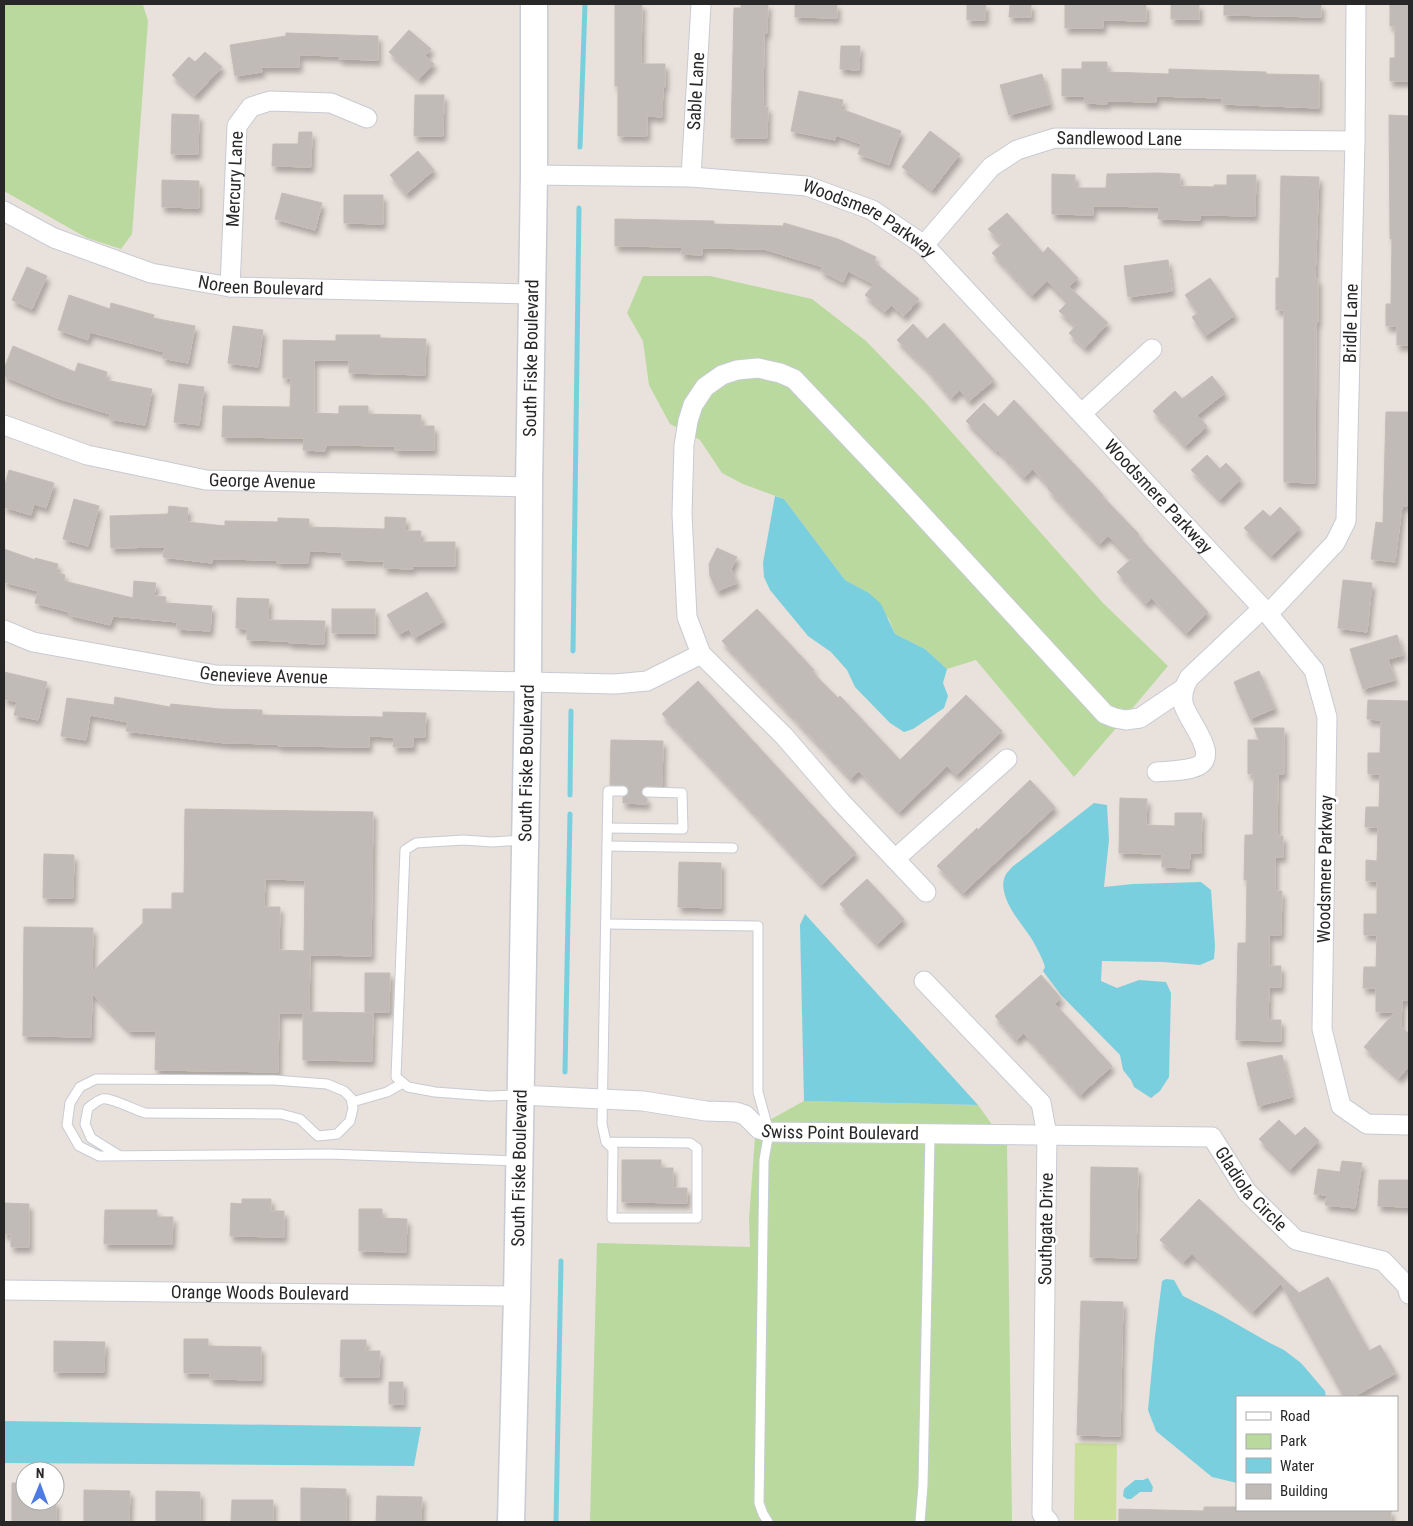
<svg xmlns="http://www.w3.org/2000/svg" width="1413" height="1526" font-family="'Roboto Condensed',sans-serif">
<style>
.green{fill:#b9d99e}
.pitch{fill:#cadf9b}
.water{fill:#7acfde}
.lines{fill:none;stroke-linecap:round;stroke-linejoin:round}
.stream{stroke:#7acfde;stroke-width:5}
.building{fill:#c1bbb8;stroke:#c3bdb5;fill-rule:evenodd;filter:url(#shadow)}
.lane-casing{stroke:#c7cbd4;stroke-width:11}
.street-casing{stroke:#c7cbd4;stroke-width:21}
.secondary-casing{stroke:#c7cbd4;stroke-width:29}
.lane{stroke:#fff;stroke-width:9}
.street{stroke:#fff;stroke-width:19}
.secondary{stroke:#fff;stroke-width:26}
.labels{text-anchor:middle;stroke-width:5;stroke-linejoin:round;paint-order:stroke}
.street-label{font-size:18px;fill:#282828;stroke:#fff}
</style>
<defs>
<filter id="shadow"><feDropShadow dx="3" dy="5.5" stdDeviation="2.5" flood-color="#0004"/></filter>
</defs>
<rect width="100%" height="100%" fill="#e9e1db"/>
<g class="green">
<path d="M4 4 143 5 148 21 132 234 121 249 87 238 4 191Z"/>
<path d="M643 276H710L812 299 866 341 925 402 1103 603 1168 666 1131 710H1126L1110 706 797 370C775 361 761 358 737 361L678 428 670 424 649 385 643 341 627 313Z"/>
<path d="M758 377 778 381 790 387 1117 727 1074 777 976 660 947 669 925 649 895 634 889 619 869 593 845 580 784 499 743 484 722 473 700 440 693 436C696 428 697 418 700 410 710 386 735 379 758 377Z"/>
<path d="M804 1101 978 1105 993 1126 771 1123 766 1122Z"/>
<path d="M755 1137 769 1142 794 1143 1006 1144 1007 1145 1012 1522H590L597 1243 750 1247 749 1220Z"/>
</g>
<path class="pitch" d="M1075 1443 1117 1444 1116 1520H1074Z"/>
<g class="water">
<path d="M775 496 784 499 845 580 869 593 881 604 895 634 925 649 947 669 943 683 948 696 944 708 913 729 904 732 890 723 855 687 847 670 831 652 808 636 770 590 764 577 763 563Z"/>
<path d="M1094 803 1107 805 1109 840 1104 887 1133 884 1201 882 1211 890 1215 946 1214 959 1200 965 1163 962 1102 961 1101 981 1117 988 1139 980 1166 982 1171 993 1169 1077 1160 1091 1151 1098 1134 1087 1131 1080 1123 1070 1120 1055 1061 995 1043 971 1045 967C1044 961 1033 940 1029 935 1019 921 997 895 1005 876 1006 873 1010 870 1012 867Z"/>
<path d="M805 914 978 1105 804 1101 800 925Z"/>
<path d="M1166 1279 1174 1280 1183 1296 1219 1314 1268 1342 1284 1350 1301 1363 1325 1391 1326 1397H1237V1483L1212 1477 1156 1431 1148 1410 1155 1336 1162 1281Z"/>
<path d="M4 1421 421 1427 414 1466 4 1463Z"/>
<path d="M1148 1478 1153 1487 1152 1492H1140L1131 1499H1127L1123 1496 1124 1489 1135 1480H1143Z"/>
</g>
<g class="lines">
<g class="stream">
<path d="M580 147 585 4"/>
<path d="M573 651 579 208"/>
<path d="M570 795 571 711"/>
<path d="M565 1072 570 814"/>
<path d="M556 1522 561 1261"/>
</g>
</g>
<g class="building">
<path d="M615 4H642L641 64H665V87L663 86 662 117 647 116V136H618V86H615Z"/>
<path d="M741 4H768L767 33H764L763 107H768L767 138H731L734 8H741Z"/>
<path d="M795 4H837V18L795 17Z"/>
<path d="M967 4H986L985 20H967Z"/>
<path d="M1010 4H1031V17H1009Z"/>
<path d="M1065 4H1146V21L1103 20V28H1065Z"/>
<rect x="1171" y="4" width="28" height="15"/>
<path d="M1224 4H1321V17L1224 15Z"/>
<path d="M1390 4H1409V81H1390V58H1395V26H1390Z"/>
<path d="M409 30 431 49 425 56 434 64 419 79 389 52Z"/>
<path d="M286 33 378 36V60L339 59 340 56 299 55V67H261L262 72 235 76 230 45 286 36Z"/>
<path d="M841 46H860L859 70 840 69Z"/>
<path d="M205 52 222 67 195 96 172 75 189 57 195 62Z"/>
<path d="M1082 62H1107V72L1169 74V69L1266 72V74L1319 75V108L1222 104V98L1156 96V102L1107 101V104L1084 103 1085 96H1062V69H1082Z"/>
<path d="M1042 74 1050 104 1009 115 1000 85Z"/>
<path d="M799 91 843 100 841 109 901 131 889 165 858 154 861 144 836 135 835 140 791 131Z"/>
<path d="M415 95H444L443 136H414Z"/>
<path d="M172 114 199 115 198 154H171Z"/>
<path d="M1389 115 1409 116V345H1397V326H1386V304H1391L1392 239H1390Z"/>
<path d="M930 131 960 154 932 190 902 167Z"/>
<path d="M299 132H312L311 167 272 166 273 144H298Z"/>
<path d="M418 151 434 170 406 194 390 175Z"/>
<path d="M1159 173 1180 174V186L1214 187V185H1227V175H1256L1255 216 1200 215V220L1158 219 1159 207 1093 206V215L1052 214V174L1075 175V188H1106L1107 174Z"/>
<path d="M1281 176 1319 177 1315 279H1318V322H1316L1315 483 1284 482V310H1276V278H1279Z"/>
<path d="M162 180 199 181V208L162 207Z"/>
<path d="M282 193 322 203 315 230 275 219Z"/>
<path d="M344 195H383V224L344 223Z"/>
<path d="M1007 213 1043 253 1048 247 1078 278 1069 287 1108 323 1085 348 1069 333 1076 326 1059 311 1068 302 1047 281 1032 296 992 253 1002 244 988 229Z"/>
<path d="M615 219 714 221V224L783 226 784 223 838 239 876 257 874 262 919 299 904 316 891 305 885 312 865 295 874 284 848 271 843 282 821 271 823 267 764 249 702 248V255L681 254 682 247 615 246Z"/>
<path d="M1168 260 1172 291 1128 297 1124 266Z"/>
<path d="M27 267 47 276 32 309 12 300Z"/>
<path d="M1210 278 1235 315 1205 336 1192 317 1198 313 1185 295Z"/>
<path d="M69 295 110 309 111 303 154 315 153 318 195 326 188 363 162 358 164 352 90 332 88 340 58 330Z"/>
<path d="M944 323 994 380 969 401 960 390 951 398 927 369 897 340 913 324 927 339Z"/>
<path d="M233 326 263 330 258 367 228 363Z"/>
<path d="M336 335H380V338L426 339 425 375 349 373V360H314V413L339 414V406H368V414L421 415V426H434V450H395V446L326 445 325 451 303 450 304 438 222 437 223 406 290 407 291 378H283V340L336 341Z"/>
<path d="M13 346 75 372 78 363 107 372 105 380 152 389 145 425 109 419 110 414 57 398 4 376V369Z"/>
<path d="M1212 376 1225 393 1197 415 1207 426 1185 446 1153 411 1175 391 1182 399Z"/>
<path d="M179 384 204 387 199 425 174 422Z"/>
<path d="M1014 400 1103 495 1102 496 1139 534 1138 536 1208 612 1186 633 1152 598 1146 604 1117 572 1131 559 1108 536 1099 544 1048 489 1050 487 1033 469 1024 478 998 450 996 451 966 421 984 403 998 417Z"/>
<path d="M1386 412H1409L1407 506H1402L1395 562 1371 559 1376 522 1383 523Z"/>
<path d="M1207 455 1220 469 1226 463 1241 479 1220 500 1191 470Z"/>
<path d="M9 470 54 483 46 508 34 504 31 515 4 507V488Z"/>
<path d="M74 499 99 506 88 546 63 539Z"/>
<path d="M169 506 188 508 187 522 225 526V521L278 522V518L309 519V527L385 529V517L406 518 405 531H421L420 542H455V566H411L413 569 384 568V561L342 560V552L309 551 308 563H277V560L212 559V563L163 557 165 547 111 548 110 516 168 514Z"/>
<path d="M1280 507 1300 528 1271 556 1244 528 1263 510 1270 517Z"/>
<path d="M717 548 737 557 731 569 737 583 717 591 710 576 709 564Z"/>
<path d="M4 549 35 560V558L58 564 56 572 65 575 64 581 133 598 134 581 156 583 154 596 166 597 165 603 212 606 210 631 177 629V622L113 616 110 625 69 615V612L35 603 38 591 4 582Z"/>
<path d="M1343 580 1372 583 1367 632 1338 628Z"/>
<path d="M427 592 444 621 414 638 409 629 399 634 387 615Z"/>
<path d="M237 598 269 599 268 620 325 621 324 644 289 643V641L247 640V629L236 628Z"/>
<rect x="332" y="609" width="43" height="24"/>
<path d="M757 609 814 670 812 672 838 698 840 696 900 760 966 695 1002 731 956 775 947 766 899 812 859 771 851 779 722 641Z"/>
<path d="M1397 635 1403 655 1388 659 1395 680 1363 689 1350 649Z"/>
<path d="M1259 671 1275 708 1250 719 1234 682Z"/>
<path d="M4 672 47 682 38 720 14 715 17 702 4 699Z"/>
<path d="M698 681 856 853 821 885 662 714Z"/>
<path d="M115 697 170 707 171 704 220 709 262 710V715L383 717V712L426 713 425 737H413V747H393L394 737 369 736V747L278 746V744L225 743 126 731 128 722 90 715 86 740 61 736 67 698 114 705Z"/>
<path d="M1368 700 1409 701V1000H1402L1401 1027 1409 1034V1066L1399 1078 1364 1047 1395 1012H1376V988H1363L1364 967H1376L1377 935H1364V914H1377V881H1366V860L1377 861 1378 827H1365L1366 807H1379L1380 774H1368V753H1380L1381 720 1367 719Z"/>
<path d="M1254 728H1284V774H1278L1277 836H1283V857H1275V891H1282L1281 935H1269V966H1281V987H1269L1268 1020H1281V1041L1236 1040 1238 943H1246L1247 880H1244L1245 835H1253L1254 774H1248V740H1259Z"/>
<path d="M611 740 663 741 662 786H647L642 788 641 795 647 798V804L623 803V797L629 794 628 787 623 785H610Z"/>
<path d="M1030 780 1055 807 963 893 937 866 977 828 978 830Z"/>
<path d="M1120 798 1147 799 1146 825 1175 826V813H1202L1201 853H1190L1189 868 1162 867V854L1119 853Z"/>
<path d="M185 809 373 812 371 956 310 955 309 1012 373 1013 372 1061 303 1060V1013H279L278 1072 155 1070 156 1031H129L92 993 91 1037 23 1036 24 927 93 928 92 972 143 923V909H172V893H184ZM265 879 305 880 304 951 279 950 280 907H264Z"/>
<path d="M44 854 74 855 73 898H43Z"/>
<path d="M679 862 721 863V908L678 907Z"/>
<path d="M867 879 904 919 877 944 840 904Z"/>
<path d="M365 973H390L389 1012H365Z"/>
<path d="M1041 975 1061 998 1055 1004 1112 1066 1080 1095 1024 1033 1016 1040 995 1016Z"/>
<path d="M1282 1055 1292 1097 1258 1106 1247 1063Z"/>
<path d="M1279 1120 1295 1136 1305 1127 1319 1141 1290 1170 1259 1139Z"/>
<path d="M622 1160H661V1168H673V1188H687V1203L622 1202Z"/>
<path d="M1342 1161 1362 1163 1355 1208 1325 1205 1327 1195 1314 1194 1318 1169 1340 1172Z"/>
<path d="M1091 1167 1138 1168 1136 1258 1090 1257Z"/>
<path d="M1379 1180H1409V1207L1378 1206Z"/>
<path d="M242 1199H271V1211H284V1237L230 1236 231 1203 242 1204Z"/>
<path d="M1199 1199 1299 1293 1328 1277 1369 1351 1380 1345 1396 1373 1353 1397H1344L1281 1283 1253 1312 1192 1254 1184 1262 1160 1240Z"/>
<path d="M4 1203 29 1204V1247H11V1234H4Z"/>
<path d="M359 1209H382V1218L407 1219 406 1252 359 1251Z"/>
<path d="M105 1210H157V1217H173L172 1244H104Z"/>
<path d="M1081 1301 1123 1302 1120 1436 1077 1435Z"/>
<path d="M184 1339H208V1346L261 1347V1380L210 1379V1373H184Z"/>
<path d="M341 1340H366V1351H380L379 1377H340Z"/>
<path d="M54 1341 105 1342 104 1372H54Z"/>
<rect x="389" y="1382" width="14" height="22"/>
<path d="M12 1483H25V1501H56V1522H12Z"/>
<path d="M301 1488 346 1489V1522H301Z"/>
<path d="M84 1490 130 1491 129 1522H84Z"/>
<path d="M156 1491 200 1492V1522H156Z"/>
<path d="M377 1496 422 1497 421 1522H376Z"/>
<path d="M232 1500H273V1522H231Z"/>
<path d="M1204 1507H1237V1510H1391V1522H1119V1509L1204 1511Z"/>
</g>
<g class="lines">
<g class="lane-casing">
<g id="lane">
<path d="M608 828 683 829 682 793 647 792"/>
<path d="M607 846 733 848"/>
<path d="M606 924 758 926V1092L769 1132 764 1160 759 1503 763 1514 768 1522"/>
<path d="M519 1095 489 1096 435 1092 408 1087 396 1077 405 850 416 843 463 840 493 842 522 840"/>
<path d="M352 1102 387 1092 403 1083"/>
<path d="M606 1142 690 1143 697 1148V1218H612L613 1149 606 1142 602 1124 608 791H623"/>
<path d="M120 1156 91 1138 85 1124 88 1108C92 1105 98 1100 102 1099 111 1097 134 1110 145 1113L281 1114 300 1119 318 1136 337 1134 350 1121 353 1108 351 1098 344 1091 327 1084 274 1080 96 1079 80 1087 70 1103 67 1125 79 1146 99 1156 329 1154 516 1161"/>
<path d="M920 1522 923 1485 930 1135"/>
</g>
</g>
<g class="street-casing">
<g id="street">
<path id="s1" d="M534 175 691 177 807 186 872 210 924 245 1268 614 1314 670 1327 717 1322 1029 1341 1106 1367 1124 1409 1125"/>
<path id="s2" d="M691 177 701 4"/>
<path id="s3" d="M4 211 54 238 151 273 230 287 532 294"/>
<path id="s4" d="M924 245 991 167 1017 150 1055 138 1355 141"/>
<path id="s5" d="M230 287 237 126 251 107 270 101 331 103 367 118"/>
<path d="M1082 413 1152 349"/>
<path id="s6" d="M4 425 87 455 206 480 529 487"/>
<path id="s7" d="M1268 614 1335 543 1346 521 1355 141 1356 4"/>
<path id="s8" d="M4 630 33 642 216 675 615 684 647 681 701 654"/>
<path d="M1157 772C1169 771 1181 771 1192 768 1226 760 1186 720 1183 703 1182 693 1184 687 1189 678L1263 608"/>
<path d="M895 859 1007 759"/>
<path d="M926 892 841 802 784 736 701 654 687 617 682 514 684 445 688 421 693 405 705 387 722 375 737 370 758 368 780 373 794 379 901 492 1105 714 1115 718 1126 720 1140 718 1183 689"/>
<path d="M924 981 1041 1103 1047 1135 1042 1514 1049 1522"/>
<path id="s9" d="M520 1095 643 1101 706 1111 736 1112 745 1115 759 1129 769 1132 1212 1137 1247 1192 1296 1240 1383 1261 1407 1286 1409 1294"/>
<path id="s10" d="M4 1290 517 1296"/>
</g>
</g>
<g class="secondary-casing">
<g id="secondary">
<path id="s11" d="M511 1522 517 1296 528 682 529 487 534 175V4"/>
</g>
</g>
<use href="#lane" class="lane"/>
<use href="#street" class="street"/>
<use href="#secondary" class="secondary"/>
</g>
<g class="labels">
<g class="street-label">
<text dy="6" stroke="none"><textPath href="#s2" startOffset="86">Sable Lane</textPath></text>
<text dy="6" stroke="none"><textPath href="#s4" startOffset="238">Sandlewood Lane</textPath></text>
<text dy="6" stroke="none"><textPath href="#s5" startOffset="108">Mercury Lane</textPath></text>
<text dy="6" stroke="none"><textPath href="#s1" startOffset="344">Woodsmere Parkway</textPath></text>
<text dy="6" stroke="none"><textPath href="#s3" startOffset="271">Noreen Boulevard</textPath></text>
<text dy="6" stroke="none"><textPath href="#s7" startOffset="320">Bridle Lane</textPath></text>
<text dy="6" stroke="none"><textPath href="#s11" startOffset="1164">South Fiske Boulevard</textPath></text>
<text dy="6" stroke="none"><textPath href="#s6" startOffset="266">George Avenue</textPath></text>
<text dy="6" stroke="none"><textPath href="#s1" startOffset="749">Woodsmere Parkway</textPath></text>
<text dy="6" stroke="none"><textPath href="#s8" startOffset="265">Genevieve Avenue</textPath></text>
<text dy="6" stroke="none"><textPath href="#s11" startOffset="759">South Fiske Boulevard</textPath></text>
<text transform="translate(1325 869) rotate(-89)" y="6">Woodsmere Parkway</text>
<text dy="6" stroke="none"><textPath href="#s9" startOffset="328">Swiss Point Boulevard</textPath></text>
<text dy="6" stroke="none"><textPath href="#s11" startOffset="354">South Fiske Boulevard</textPath></text>
<text dy="6" stroke="none"><textPath href="#s9" startOffset="765">Gladiola Circle</textPath></text>
<text transform="translate(1046 1229) rotate(-89)" y="6">Southgate Drive</text>
<text dy="6" stroke="none"><textPath href="#s10" startOffset="256">Orange Woods Boulevard</textPath></text>
</g>
</g>
<rect width="1413" height="1526" fill="none" stroke="#282828" stroke-width="10"/>
<rect x="1236" y="1396" width="162" height="115" fill="#ffffff" stroke="#a9a9a9"/>
<rect x="1246" y="1412" width="25" height="8" fill="#ffffff" stroke="#a9a9a9"/>
<text x="1280" y="1421" font-size="15" fill="#282828">Road</text>
<rect x="1246" y="1434" width="25" height="15" fill="#b9d99e" stroke="#a9a9a9"/>
<text x="1280" y="1446" font-size="15" fill="#282828">Park</text>
<rect x="1246" y="1458" width="25" height="15" fill="#7acfde" stroke="#a9a9a9"/>
<text x="1280" y="1471" font-size="15" fill="#282828">Water</text>
<rect x="1246" y="1484" width="25" height="15" fill="#c1bbb8" stroke="#a9a9a9"/>
<text x="1280" y="1496" font-size="15" fill="#282828">Building</text>
<g transform="translate(40 1486) rotate(1)"><circle r="24" fill="#ffffff" stroke="#a9a9a9"/>
<path d="M0-4L9 19L0 12L-9 19Z" fill="#4e7be2"/>
<text y="-8" font-size="14" font-weight="bold" text-anchor="middle" fill="#282828">N</text>
</g>
</svg>
